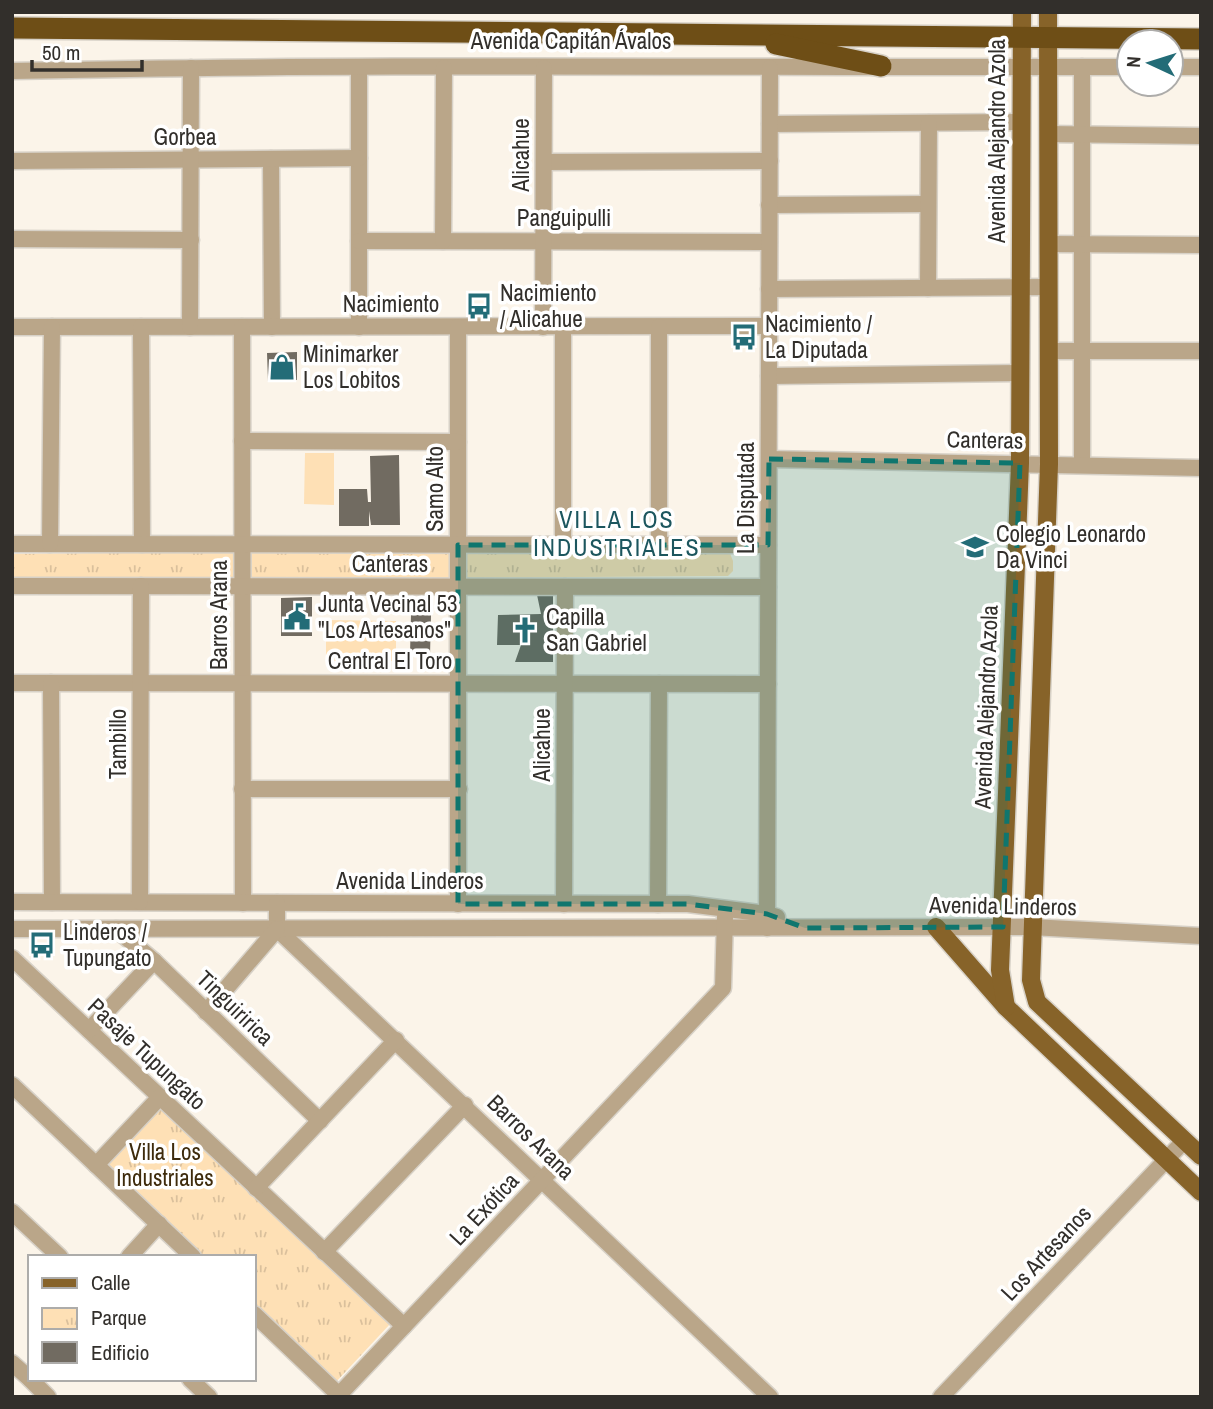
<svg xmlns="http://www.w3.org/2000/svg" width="1213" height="1409" font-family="'Archivo Narrow',sans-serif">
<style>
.park{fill:url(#park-tufts)}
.pitch{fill:#fee0b5}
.building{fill:#716b61}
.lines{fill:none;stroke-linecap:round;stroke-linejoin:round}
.minor-casing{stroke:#d7d1c7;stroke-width:19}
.major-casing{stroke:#d7d1c7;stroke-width:21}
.highway-casing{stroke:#d7d1c7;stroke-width:24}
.minor{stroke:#baa689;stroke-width:16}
.major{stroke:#876329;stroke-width:18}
.highway{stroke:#6e4e16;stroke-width:21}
.marked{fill:#0f766e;fill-opacity:0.2;stroke:#0f766e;stroke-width:5;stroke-dasharray:14 9;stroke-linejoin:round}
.labels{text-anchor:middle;stroke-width:7;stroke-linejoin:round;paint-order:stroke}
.street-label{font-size:23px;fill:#322f2b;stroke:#fff}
.poi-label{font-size:23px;fill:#322f2b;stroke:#fff;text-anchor:start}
.park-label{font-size:23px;fill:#3e2b0c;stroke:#fff}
.neighbourhood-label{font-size:24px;letter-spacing:2px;fill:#1c565e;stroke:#fff}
</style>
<defs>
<pattern id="park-tufts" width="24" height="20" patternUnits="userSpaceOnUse" patternTransform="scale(1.75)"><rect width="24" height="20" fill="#fee0b5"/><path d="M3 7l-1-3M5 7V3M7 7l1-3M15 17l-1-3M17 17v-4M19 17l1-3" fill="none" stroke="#dac09c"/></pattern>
</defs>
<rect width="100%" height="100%" fill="#fbf4e9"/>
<g class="park">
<path d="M469 550 729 551 733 561V571L728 576 12 581V554Z"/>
<path d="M159 1104 391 1323 335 1383 254 1306V1257H202L103 1163Z"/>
</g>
<g class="pitch">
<path d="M305 453H334V505L304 504Z"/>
<path d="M326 620 396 621V661H326Z"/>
</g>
<g class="building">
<path d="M297 352V380L268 381 267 353Z"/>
<path d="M399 455 400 525H371L369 511V526H339V489H367L368 502H371L370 456Z"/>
<path d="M536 590H553V662H515L521 645H497L498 615 541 614Z"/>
<path d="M312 597V636H281V598Z"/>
<path d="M411 614 431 615 430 655 420 659 418 654H410Z"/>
</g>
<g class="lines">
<g class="minor-casing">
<g id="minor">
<path d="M1082 67V465"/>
<path d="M1171 67H1201"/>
<path d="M359 68V327"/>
<path d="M12 71C384 63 757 68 1129 67"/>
<path d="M770 124 1021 122"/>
<path d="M1048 134 1201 136"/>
<path d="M271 159 272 327"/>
<path d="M12 161 359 158"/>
<path d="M544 162 770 161"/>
<path d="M769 205 928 204"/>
<path d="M12 239 191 240"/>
<path d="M359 241 769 242"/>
<path d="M443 241 444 68"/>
<path d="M1048 244 1201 245"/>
<path d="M928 288 929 123"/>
<path d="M769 289 1048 287"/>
<path d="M12 327 769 326"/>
<path d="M141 327 142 544"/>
<path d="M190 327 191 68"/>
<path d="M242 327 243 903"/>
<path d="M458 327V904"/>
<path d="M543 327 544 68"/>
<path d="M563 327V545"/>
<path d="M659 327V545"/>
<path d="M1049 351H1201"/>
<path d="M769 376 1021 373"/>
<path d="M242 441 458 442"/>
<path d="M769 459 1201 468"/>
<path d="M12 544 768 545"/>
<path d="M50 544 52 327"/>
<path d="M12 586 768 587"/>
<path d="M12 683 768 684"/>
<path d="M51 683 52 902"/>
<path d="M242 789H459"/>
<path d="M12 902 688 904 767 914 777 917"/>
<path d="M140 902 141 586"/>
<path d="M277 903V929L770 1397"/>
<path d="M564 904 565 587"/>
<path d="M658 904 659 684"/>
<path d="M767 928 770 68"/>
<path d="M12 929 1031 927 1201 936"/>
<path d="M116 929 154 961 320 1121"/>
<path d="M12 958 404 1326"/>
<path d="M206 1012 277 929"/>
<path d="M89 1030 154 961"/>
<path d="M12 1085 193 1257"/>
<path d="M96 1165 160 1097"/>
<path d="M256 1188 396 1040"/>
<path d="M12 1212 60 1257"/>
<path d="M324 1252 465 1105"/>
<path d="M129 1257 159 1224"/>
<path d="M254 1314 339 1395"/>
<path d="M12 1363 30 1379"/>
<path d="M30 1379 48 1397"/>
<path d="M190 1379 209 1397"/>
<path d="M337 1397 723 988 725 917"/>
<path d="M941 1397 1184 1141"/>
</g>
</g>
<g class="major-casing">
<g id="major">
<path d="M1048 12 1049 464 1031 980 1037 1002 1201 1156"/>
<path d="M936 927 1006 1007 1201 1192"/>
<path d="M1006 1007 1000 970 1020 463 1022 12"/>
</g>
</g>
<g class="highway-casing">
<g id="highway">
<path d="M12 28 1201 39"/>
<path d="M776 44 881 66"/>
</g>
</g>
<use href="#minor" class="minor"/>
<use href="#major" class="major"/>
<use href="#highway" class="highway"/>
</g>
<path class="marked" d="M769 459 1020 463 1003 927 805 928 767 914 688 904H458V545H768Z"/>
<defs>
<g id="bus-bare" transform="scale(2.1)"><path d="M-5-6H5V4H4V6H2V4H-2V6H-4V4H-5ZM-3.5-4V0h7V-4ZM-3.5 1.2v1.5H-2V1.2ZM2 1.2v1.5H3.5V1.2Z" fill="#236c77" stroke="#fff" stroke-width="2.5" paint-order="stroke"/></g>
<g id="shop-bare" transform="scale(2.1)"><path d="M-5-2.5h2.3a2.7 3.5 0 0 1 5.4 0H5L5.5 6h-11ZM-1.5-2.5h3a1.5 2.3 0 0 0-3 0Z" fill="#236c77" stroke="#fff" stroke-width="2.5" paint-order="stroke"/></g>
<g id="school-bare" transform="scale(2.1)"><path d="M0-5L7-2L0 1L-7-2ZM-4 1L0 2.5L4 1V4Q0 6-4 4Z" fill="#236c77" stroke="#fff" stroke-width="2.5" paint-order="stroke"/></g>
<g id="civic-bare" transform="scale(2.1)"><path d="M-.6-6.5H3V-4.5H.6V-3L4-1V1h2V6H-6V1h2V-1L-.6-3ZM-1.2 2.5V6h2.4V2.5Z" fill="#236c77" stroke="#fff" stroke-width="2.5" paint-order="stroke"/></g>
<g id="church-bare" transform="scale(2.1)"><path d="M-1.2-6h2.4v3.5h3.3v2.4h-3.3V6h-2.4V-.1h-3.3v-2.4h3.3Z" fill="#236c77" stroke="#fff" stroke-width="2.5" paint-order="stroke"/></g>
</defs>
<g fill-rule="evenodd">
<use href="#bus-bare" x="479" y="306"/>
<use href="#bus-bare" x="744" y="337"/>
<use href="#shop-bare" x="282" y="367"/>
<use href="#school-bare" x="975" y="547"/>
<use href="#civic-bare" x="297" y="617"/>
<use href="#church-bare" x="525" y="630"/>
<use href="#bus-bare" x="42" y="945"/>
</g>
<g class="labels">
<g class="street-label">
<text x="571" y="49">Avenida Capitán Ávalos</text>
<text x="185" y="145">Gorbea</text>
<text transform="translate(997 141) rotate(-90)" y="8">Avenida Alejandro Azola</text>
<text transform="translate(521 155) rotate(-90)" y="8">Alicahue</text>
<text x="564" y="226">Panguipulli</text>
<text x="391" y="312">Nacimiento</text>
<text transform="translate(985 440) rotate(1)" y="8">Canteras</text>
<text transform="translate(435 489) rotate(-90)" y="8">Samo Alto</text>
<text transform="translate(746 498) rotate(-90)" y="8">La Disputada</text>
<text x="390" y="572">Canteras</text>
<text transform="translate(219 615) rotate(-90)" y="8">Barros Arana</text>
<text x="390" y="669">Central El Toro</text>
<text transform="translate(986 707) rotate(-88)" y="8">Avenida Alejandro Azola</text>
<text transform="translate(118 744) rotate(-90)" y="8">Tambillo</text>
<text transform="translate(542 745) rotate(-90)" y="8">Alicahue</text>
<text x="410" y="889">Avenida Linderos</text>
<text transform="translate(1003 906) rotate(1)" y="8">Avenida Linderos</text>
<text transform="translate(235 1008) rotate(44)" y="8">Tinguiririca</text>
<text transform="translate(147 1054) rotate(43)" y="8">Pasaje Tupungato</text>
<text transform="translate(531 1137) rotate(44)" y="8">Barros Arana</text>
<text transform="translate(484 1209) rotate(-47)" y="8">La Exótica</text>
<text transform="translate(1046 1253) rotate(-47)" y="8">Los Artesanos</text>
</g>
<g class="poi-label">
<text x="500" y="301">Nacimiento<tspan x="500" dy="26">/ Alicahue</tspan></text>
<text x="765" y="332">Nacimiento /<tspan x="765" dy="26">La Diputada</tspan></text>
<text x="303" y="362">Minimarker<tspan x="303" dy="26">Los Lobitos</tspan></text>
<text x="996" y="542">Colegio Leonardo<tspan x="996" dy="26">Da Vinci</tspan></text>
<text x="318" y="612">Junta Vecinal 53<tspan x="318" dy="26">"Los Artesanos"</tspan></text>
<text x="546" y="625">Capilla<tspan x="546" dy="26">San Gabriel</tspan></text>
<text x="63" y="940">Linderos /<tspan x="63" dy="26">Tupungato</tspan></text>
</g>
<g class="park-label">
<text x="165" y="1160">Villa Los<tspan x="165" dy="26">Industriales</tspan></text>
</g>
<g class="neighbourhood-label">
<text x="617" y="528">VILLA LOS<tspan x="617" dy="28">INDUSTRIALES</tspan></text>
</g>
</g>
<rect width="1213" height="1409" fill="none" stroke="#322f2b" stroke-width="28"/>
<rect x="28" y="1255" width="228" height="126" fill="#ffffff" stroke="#adacaa" stroke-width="2"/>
<rect x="42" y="1278" width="35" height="10" fill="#876329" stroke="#adacaa" stroke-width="2"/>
<text x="91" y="1290" font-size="21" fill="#322f2b">Calle</text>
<rect x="42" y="1308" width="35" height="21" fill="url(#park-tufts)" stroke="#adacaa" stroke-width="2"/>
<text x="91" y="1325" font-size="21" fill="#322f2b">Parque</text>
<rect x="42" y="1342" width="35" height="21" fill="#716b61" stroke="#adacaa" stroke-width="2"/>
<text x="91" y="1360" font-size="21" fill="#322f2b">Edificio</text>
<g transform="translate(1150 63) rotate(274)"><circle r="33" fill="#ffffff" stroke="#adacaa" stroke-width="2"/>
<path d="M0-5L12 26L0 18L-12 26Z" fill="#236c77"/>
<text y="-10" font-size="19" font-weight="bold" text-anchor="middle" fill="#322f2b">N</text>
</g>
<path d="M32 60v10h110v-10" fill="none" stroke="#322f2b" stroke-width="3.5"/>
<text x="42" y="60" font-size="21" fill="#322f2b" stroke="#ffffff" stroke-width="5" paint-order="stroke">50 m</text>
</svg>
